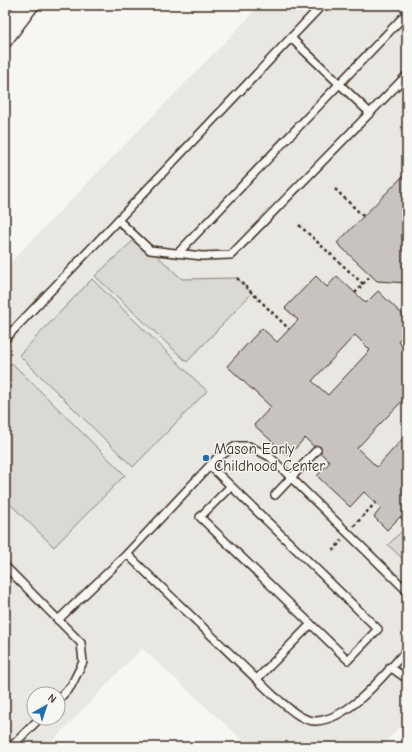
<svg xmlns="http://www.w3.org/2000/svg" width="412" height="752" font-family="'Comic Neue',sans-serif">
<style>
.built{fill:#e8e7e2;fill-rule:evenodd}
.park{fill:#dad9d3;stroke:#8a8278}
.building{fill:#c8c3be;stroke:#3b2a1e;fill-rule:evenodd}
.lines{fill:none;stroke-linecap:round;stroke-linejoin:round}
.service-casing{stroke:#3b2a1e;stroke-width:10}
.minor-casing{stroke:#3b2a1e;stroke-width:16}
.path{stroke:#3b2a1e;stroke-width:2.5;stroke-dasharray:3 3;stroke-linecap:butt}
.service{stroke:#f6f6f2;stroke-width:7}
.minor{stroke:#f6f6f2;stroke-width:13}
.poi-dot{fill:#1f6fb2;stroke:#f6f6f2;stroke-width:1.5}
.labels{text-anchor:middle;stroke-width:3;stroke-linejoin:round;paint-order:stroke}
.poi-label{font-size:15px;fill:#3b2a1e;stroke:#f6f6f2;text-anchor:start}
</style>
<rect width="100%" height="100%" fill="#f6f6f2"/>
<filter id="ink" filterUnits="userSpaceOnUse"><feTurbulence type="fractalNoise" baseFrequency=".025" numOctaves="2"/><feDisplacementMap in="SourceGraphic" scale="8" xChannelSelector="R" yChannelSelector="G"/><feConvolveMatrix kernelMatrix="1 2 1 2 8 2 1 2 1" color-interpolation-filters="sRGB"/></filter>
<g filter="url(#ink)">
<path class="built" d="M261 5H407V719L381 747H250L142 648 47 747H5V268ZM34 694H58V718H34Z"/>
<g class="park">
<path d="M137 237 182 279 237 278 252 293 187 362 95 276Z"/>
<path d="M92 279 207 391 133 467 19 355Z"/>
<path d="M12 363 125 475 54 547 5 499V370Z"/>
<path d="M407 526V563L388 545Z"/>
</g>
<g class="building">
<path d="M407 172V283L377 281 337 243Z"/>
<path d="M316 276 327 287 337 276 366 303 378 291 407 319V331L398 341 407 349V373L403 377 407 381V396L357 448 377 467 407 434V523L400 517 387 530 374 517 381 508 364 492 350 507 317 476 330 462 305 438 288 456 254 425 271 407 227 366 262 328 277 342 298 320 285 308ZM355 335 370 350 328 395 312 381Z"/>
</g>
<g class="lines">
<g class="service-casing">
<g id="service">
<path d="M291 38 370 113"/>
<path d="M118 220 150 250 202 256 231 255 407 75"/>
<path d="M178 253 407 13"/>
<path d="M5 339 322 5"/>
<path d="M210 466 231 486 378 629 348 660 200 517 231 486"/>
<path d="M275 495 317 450"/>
<path d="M127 554 274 696C286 705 300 721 316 721 351 719 385 673 407 650"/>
<path d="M5 566 81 643 83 662 71 686 58 700"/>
<path d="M58 620 127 554 217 458 236 446H249L270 457 407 591"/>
<path d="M390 667 407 679"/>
<path d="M257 679 311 624"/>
<path d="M11 747 40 718"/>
</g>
</g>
<g class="minor-casing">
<g id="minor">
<path d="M5 21 27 6"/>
<path d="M5 41 32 5"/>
</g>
</g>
<g class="path">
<path d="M335 189 363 216"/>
<path d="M299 225 363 284"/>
<path d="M237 278 289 329"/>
<path d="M355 293 371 275"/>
<path d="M354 526 376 502"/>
<path d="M333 551 342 540"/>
</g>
<use href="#service" class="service"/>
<use href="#minor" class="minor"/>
</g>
</g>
<circle class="poi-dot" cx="206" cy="458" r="4"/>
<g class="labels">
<g class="poi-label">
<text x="214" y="454">Mason Early<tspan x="214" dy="17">Childhood Center</tspan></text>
</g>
</g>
<rect width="412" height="752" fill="none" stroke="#f6f6f2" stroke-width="20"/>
<rect x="10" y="10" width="392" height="732" fill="none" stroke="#3b2a1e" stroke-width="1.5" filter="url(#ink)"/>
<g transform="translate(46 706) rotate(39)"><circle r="19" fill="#f6f6f2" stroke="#aba49d"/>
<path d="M0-3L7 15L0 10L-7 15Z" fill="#1f6fb2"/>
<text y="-6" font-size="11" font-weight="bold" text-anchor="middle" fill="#3b2a1e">N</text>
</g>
</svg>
